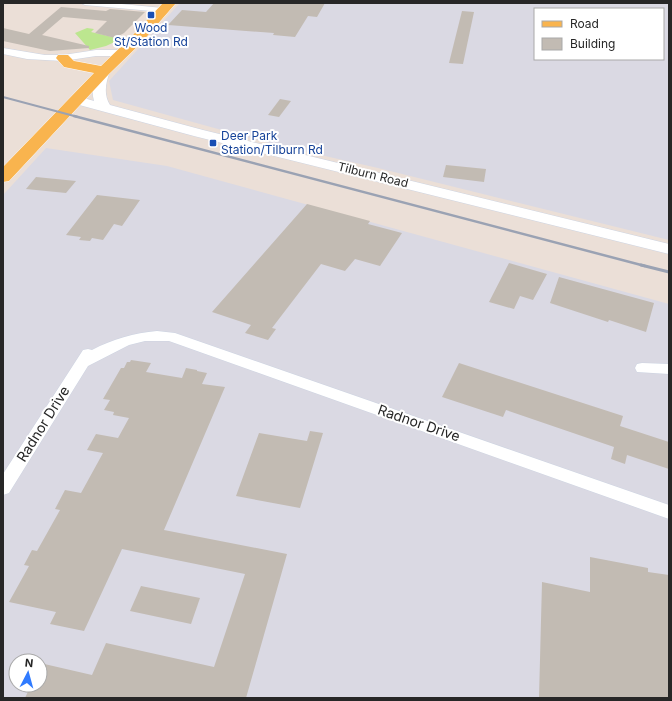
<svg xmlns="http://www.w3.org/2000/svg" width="672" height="701" font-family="Inter,sans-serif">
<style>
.industrial{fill:#dad9e3;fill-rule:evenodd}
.green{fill:#bce68f}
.building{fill:#c2bbb3}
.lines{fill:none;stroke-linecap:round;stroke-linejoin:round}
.street-casing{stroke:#cdd4e2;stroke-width:1}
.secondary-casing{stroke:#cdd4e2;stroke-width:1}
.primary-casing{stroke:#fff;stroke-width:1}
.street{fill:#fff;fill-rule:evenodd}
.secondary{fill:#fff;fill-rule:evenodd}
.primary{fill:#f9b44e;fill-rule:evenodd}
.rail-far2{stroke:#9aa2b3;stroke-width:2}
.rail-far1{stroke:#9aa2b3;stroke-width:2.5}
.rail{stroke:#9aa2b3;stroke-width:3}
.transit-dot{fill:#1a4fb4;stroke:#fff;stroke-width:1.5}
.labels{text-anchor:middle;stroke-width:4;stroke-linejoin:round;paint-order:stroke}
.far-transit-label{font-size:12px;fill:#164399;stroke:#fff}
.far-street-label{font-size:12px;fill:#272727;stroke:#fff}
.street-label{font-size:14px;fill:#272727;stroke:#fff}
</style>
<rect width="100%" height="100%" fill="#ebdfd7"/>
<g class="industrial">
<path d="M180 3H669V240L378 168 272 144 113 100 109 81ZM535 9H663V59H535Z"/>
<path d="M46 148 167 166 669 304V698H3V195ZM16 661H40V685H16Z"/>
</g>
<path class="green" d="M87 28 94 29 91 32 121 39 106 46 90 50 75 33Z"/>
<g class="building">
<path d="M214 3H325L317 17 308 16 295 37 273 35 274 33 168 25 182 10 206 12Z"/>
<path d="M61 7 106 11 110 9 145 12 124 33 115 38 95 33 107 21 63 17 42 35 89 46V48L50 51 3 41V28L29 34Z"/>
<path d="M462 11 474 12 463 64 449 63Z"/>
<path d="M280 99 291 101 279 117 268 115Z"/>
<path d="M446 165 486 169 484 182 443 177Z"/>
<path d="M36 177 76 181 66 193 26 189Z"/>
<path d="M97 195 140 200 122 226 114 224 103 240 92 238 90 241 79 240 81 237 66 235Z"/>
<path d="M307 204 370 221 368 224 402 233 380 266 355 259 345 271 321 264 272 328 276 329 268 340 245 333 251 325 212 312Z"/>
<path d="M509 263 547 274 533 300 520 296 514 309 489 302Z"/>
<path d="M559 277 654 303 646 332 609 320 608 322 550 303Z"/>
<path d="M131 360 151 363 146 372 182 378 186 368 197 370V371L207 373 202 384 225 387 164 530 287 554 246 698H25L31 685H40V663L92 675 106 643 214 667 245 574 122 549 84 631 50 624 56 612 9 602 29 566 24 565 32 550 37 551 60 510 55 509 65 490 81 493 103 453 87 450 96 434 118 438 129 418 113 415 114 412 104 410 110 400 103 399 121 368H124L127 362H130Z"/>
<path d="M459 363 623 416 620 426 669 442V469L627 455 625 464 611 459 614 447 506 410 503 417 442 397Z"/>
<path d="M310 431 323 433 300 508 236 496 259 433 307 441Z"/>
<path d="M590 557 648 568V572L669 575V698H539L542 582 590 592Z"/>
<path d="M141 586 200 598 191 624 130 611Z"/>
</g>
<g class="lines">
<g class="street-casing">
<g id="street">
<path d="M81 3H111L163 8 167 10 163 12 85 5Z"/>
<path d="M3 48 45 55H63L96 50H122L126 53 122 56H96L63 61 27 59 3 54Z"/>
<path d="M157 331 175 333 669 505V519L169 341H145L129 345 88 366 9 493 3 495V474L83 350 88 349 92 350C113 339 134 333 157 331Z"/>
<path d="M642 363 669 364V374L637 372 635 368 637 364Z"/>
</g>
</g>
<g class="secondary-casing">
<path id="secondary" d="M104 67 108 68 110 71C106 82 103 94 110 105L203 130 669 244V254L194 136 72 103 70 100 72 97 77 96 94 101C91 90 93 78 100 68Z"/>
</g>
<g class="primary-casing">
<path id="primary" d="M163 3H176L142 42 109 74 9 181 3 182V167L94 73 64 67 56 58 58 55H68L74 61 101 66 132 36Z"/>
</g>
<use href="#street" class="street"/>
<use href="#secondary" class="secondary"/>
<use href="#primary" class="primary"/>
<path class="rail-far2" d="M3 97 78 117"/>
<path class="rail-far1" d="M74 116 645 266"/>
<path class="rail" d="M641 265 669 272"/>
</g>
<g class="transit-dot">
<rect x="147" y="11" width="8" height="8" rx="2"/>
<rect x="209" y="139" width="8" height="8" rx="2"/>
</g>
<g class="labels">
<g class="far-transit-label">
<text x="151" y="32">Wood<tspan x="151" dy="14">St/Station Rd</tspan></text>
<text x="221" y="140" text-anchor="start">Deer Park<tspan x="221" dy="14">Station/Tilburn Rd</tspan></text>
</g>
<g class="far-street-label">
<text transform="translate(373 175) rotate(14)" y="4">Tilburn Road</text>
</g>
<g class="street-label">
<text transform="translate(419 423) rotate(19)" y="5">Radnor Drive</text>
<text transform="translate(43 424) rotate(-58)" y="5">Radnor Drive</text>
</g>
</g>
<rect width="672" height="701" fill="none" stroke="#272727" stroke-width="8"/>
<rect x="534" y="8" width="130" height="52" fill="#ffffff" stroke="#a9a9a9"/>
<rect x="542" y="21" width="20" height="6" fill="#f9b44e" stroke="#a9a9a9"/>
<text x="570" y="28" font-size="12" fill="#272727">Road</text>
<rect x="542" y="38" width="20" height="12" fill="#c2bbb3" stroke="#a9a9a9"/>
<text x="570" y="48" font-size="12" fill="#272727">Building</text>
<g transform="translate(28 673) rotate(6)"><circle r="19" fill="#ffffff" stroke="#a9a9a9"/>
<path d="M0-3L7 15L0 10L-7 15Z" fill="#307bff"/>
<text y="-6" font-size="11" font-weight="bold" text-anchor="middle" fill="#272727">N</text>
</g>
</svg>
